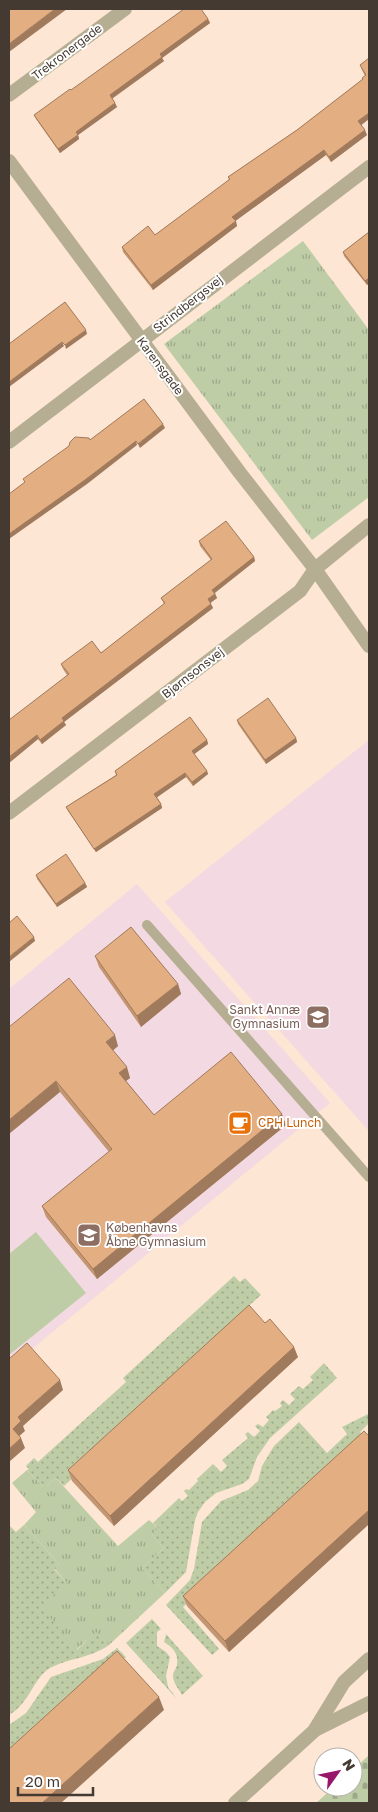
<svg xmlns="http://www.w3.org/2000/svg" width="378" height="1812" font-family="'Golos Text',sans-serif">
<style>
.education{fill:#f3d9e1}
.grass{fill:url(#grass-dots)}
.cemetery{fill:url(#cemetery-stones)}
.park{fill:url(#park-tufts)}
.pitch{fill:#bfcda7}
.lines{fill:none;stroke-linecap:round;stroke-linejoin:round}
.service{stroke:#b6ae93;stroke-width:10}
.minor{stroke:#b6ae93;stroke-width:14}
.tertiary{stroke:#b6ae93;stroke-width:14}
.wall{fill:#c49671}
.shaded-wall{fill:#a07a5c}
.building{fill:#e4ae83;stroke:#a07a5c}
.labels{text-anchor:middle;stroke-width:4;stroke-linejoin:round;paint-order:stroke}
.street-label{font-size:12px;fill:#453a31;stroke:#fff}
.education-label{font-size:12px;fill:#785e54;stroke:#fff;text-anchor:end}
.food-label{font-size:12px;fill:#c56008;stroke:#fff;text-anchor:start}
</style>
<defs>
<pattern id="grass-dots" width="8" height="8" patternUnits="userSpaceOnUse" patternTransform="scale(1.25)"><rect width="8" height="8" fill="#bfcda7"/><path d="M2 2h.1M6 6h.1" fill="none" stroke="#9da789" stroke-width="1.8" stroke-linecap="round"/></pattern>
<pattern id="cemetery-stones" width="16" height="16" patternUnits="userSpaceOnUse" patternTransform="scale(1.25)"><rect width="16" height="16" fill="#bfcda7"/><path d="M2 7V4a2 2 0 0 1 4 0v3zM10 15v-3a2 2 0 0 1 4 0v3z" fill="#9da789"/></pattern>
<pattern id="park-tufts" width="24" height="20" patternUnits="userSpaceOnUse" patternTransform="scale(1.25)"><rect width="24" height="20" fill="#bfcda7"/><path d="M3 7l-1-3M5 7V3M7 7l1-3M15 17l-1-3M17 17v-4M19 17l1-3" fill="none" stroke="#9da789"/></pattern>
</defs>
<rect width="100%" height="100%" fill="#fde6d4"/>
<g class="education">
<path d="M369 740V1131L165 902Z"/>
<path d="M137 884 330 1103 9 1368V989Z"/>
</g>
<g class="grass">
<path d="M234 1276 240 1282 245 1278 261 1295 243 1311 248 1316 64 1486 56 1478 47 1486 43 1487 27 1470 29 1469 26 1466 34 1458 38 1462 126 1382 123 1378Z"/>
<path d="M324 1363 337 1378 270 1438 257 1457 249 1479 242 1484 216 1493 205 1502 198 1512 195 1520 186 1572 165 1593 142 1568 164 1548 152 1535 158 1528 153 1523 179 1498 182 1501 188 1496 184 1491 186 1489 189 1490 198 1481 197 1479 213 1464 221 1472 227 1466 222 1460 248 1438 245 1434 248 1432 254 1437 260 1431 255 1426 258 1424 263 1427 269 1420 266 1417 273 1410 275 1411 282 1406 280 1403 283 1400 289 1405 295 1399 290 1394 299 1386 303 1389 313 1380 310 1377Z"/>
<path d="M368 1414 369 1423 360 1432 366 1438 183 1607 219 1649 212 1655 166 1605 190 1580 194 1569 202 1522 221 1501 248 1490 258 1481 262 1466 274 1446 299 1422 327 1453 347 1434 342 1427Z"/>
<path d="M9 1525 16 1532 24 1525 59 1564 54 1569 67 1583 77 1650 96 1631 109 1645C91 1658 69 1658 50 1668 33 1678 30 1703 9 1715Z"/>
<path d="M152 1619 161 1629 157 1632V1646L166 1652 170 1657 166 1676 168 1687 177 1699 126 1643Z"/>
<path d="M166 1634 203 1676 182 1695C179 1689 173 1683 173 1676 173 1672 176 1669 177 1665 179 1653 172 1647 164 1642Z"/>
<path d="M117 1648 126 1657 9 1763V1725L26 1713 51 1677 103 1659Z"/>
</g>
<path class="cemetery" d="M369 1755V1803H316L334 1787H353V1770Z"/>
<g class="park">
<path d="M303 241 369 330V497L312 540 164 344Z"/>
<path d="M27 1470 43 1487 45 1485 47 1486 56 1478 118 1546 149 1520 158 1528 152 1535 164 1548 142 1568 165 1593 109 1645 96 1632 76 1650 41 1606 67 1583 54 1568 59 1564 24 1525 36 1512 12 1483Z"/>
</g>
<path class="pitch" d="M36 1232 86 1293 9 1355V1254Z"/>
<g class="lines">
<path class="service" d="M147 925 369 1177"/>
<g class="minor">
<path d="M9 95 125 9"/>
<path d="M9 161 240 473 315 569 369 646"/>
<path d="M9 442 369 167"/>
<path d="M9 813 300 591 315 569 369 525"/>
</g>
<g class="tertiary">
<path d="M315 1730 369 1703"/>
<path d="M235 1803 314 1731 344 1682 369 1659"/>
</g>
</g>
<g class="wall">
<path d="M208 19 210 23 162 58 164 61 112 99 117 107 78 135 79 139 60 153 36 119 34 115 71 90Z"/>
<path d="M369 58V119L361 125 367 135 331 162 326 155 235 221 237 226 153 290 123 252 122 247 155 235 229 180 228 177 297 130 363 79 365 76 362 70 360 65Z"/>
<path d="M369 232V283L367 285 344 256 343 252Z"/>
<path d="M199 541 254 557 255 561 215 593 217 598 210 603 213 608 64 722 66 725 42 744 38 739 9 763 67 675 63 669 61 664 101 653 164 604 161 598 211 560 200 546Z"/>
<path d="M237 720 296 738 297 742 266 764 238 724Z"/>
<path d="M207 740 208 744 194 754 207 771 208 774 193 786 186 777 157 797 161 804 162 808 96 852 68 811 66 807 116 775 115 771Z"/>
<path d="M36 875 85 883 87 887 57 907 37 879Z"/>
<path d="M95 956 178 984 181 994 141 1027 99 967Z"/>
<path d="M9 1027 118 1046 113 1050 130 1078 126 1081 154 1115 286 1125 97 1279 46 1217 42 1206 109 1152 60 1092Z"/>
<path d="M265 1323 298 1357 114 1526 72 1481 68 1470Z"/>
<path d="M369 1436V1524L229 1652 187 1606 183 1596Z"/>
</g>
<g class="shaded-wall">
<path d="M55 9H67L9 52V44Z"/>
<path d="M208 19 210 23 162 58 164 61 111 99 110 95 160 54Z"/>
<path d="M115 103 117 107 78 135 79 139 60 153 58 149 76 132Z"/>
<path d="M369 113V119L360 126 358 121Z"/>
<path d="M365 130 367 135 331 162 329 157Z"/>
<path d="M324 150 326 155 234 222 232 217Z"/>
<path d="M236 221 237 226 153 290 151 285Z"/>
<path d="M369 278V283L367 285 365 281Z"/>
<path d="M86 330 87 334 66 349 65 345Z"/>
<path d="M62 342 64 346 9 387V382Z"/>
<path d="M163 424 165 428 140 448 138 444Z"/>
<path d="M136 441 137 445 87 484 9 539V534Z"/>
<path d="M254 557 255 561 213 594 212 590Z"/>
<path d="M215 594 217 598 209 604 208 599Z"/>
<path d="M211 604 213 608 64 722 66 725 42 744 40 740 62 718Z"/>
<path d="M37 735 38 739 9 763V757Z"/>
<path d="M296 738 297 742 266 764 265 760Z"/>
<path d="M207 740 208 744 193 755 192 751Z"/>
<path d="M207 771 208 774 193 786 192 782Z"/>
<path d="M185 773 186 777 156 798 154 794Z"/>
<path d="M161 804 162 808 96 852 94 849Z"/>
<path d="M85 883 87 887 57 907 56 904Z"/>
<path d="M34 937 35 941 9 962V957Z"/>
<path d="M178 984 181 994 141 1027 137 1016Z"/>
<path d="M115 1035 118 1046 110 1053 106 1042Z"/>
<path d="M127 1067 130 1078 123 1083 119 1073Z"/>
<path d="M56 1081 60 1092 9 1134V1120Z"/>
<path d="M282 1114 286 1125 97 1279 93 1269Z"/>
<path d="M294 1347 298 1357 114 1526 110 1516Z"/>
<path d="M60 1380 63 1390 23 1426 25 1431 16 1439 13 1429 18 1417Z"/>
<path d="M21 1438 25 1448 9 1462V1449Z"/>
<path d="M369 1510V1524L229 1652 225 1641Z"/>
<path d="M159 1697 164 1710 61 1803H42Z"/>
</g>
<g class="building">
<path d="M9 9H55L9 44Z"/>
<path d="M184 9H201L208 19 160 54 162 57 110 95 115 103 76 132 78 135 58 149 34 115 70 89 71 90Z"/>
<path d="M369 58V113L358 121 365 130 329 157 324 150 232 217 236 221 151 285 122 247 148 226 155 235 230 179 228 177 297 130 363 79 362 78 366 75 360 65Z"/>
<path d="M369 232V278L365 281 343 252Z"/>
<path d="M65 302 86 330 65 345 62 342 9 382V344Z"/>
<path d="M144 399 163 424 138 444 136 441 85 480 9 534V494L25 482 23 479 69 446 70 442 75 437 89 438 90 440Z"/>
<path d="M226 521 254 557 212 590 215 594 208 599 211 604 62 718 64 721 40 740 37 735 9 757V720L69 674 61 664 92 641 101 653 165 603 161 598 212 559 199 541Z"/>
<path d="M268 698 296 738 265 760 237 720Z"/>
<path d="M190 717 207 740 192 751 207 771 192 782 185 773 154 794 161 804 94 849 66 807 117 775 115 771Z"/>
<path d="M66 854 85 883 56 904 36 875Z"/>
<path d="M17 916 34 937 9 957V923Z"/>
<path d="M131 927 178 984 137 1016 95 956Z"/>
<path d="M69 978 115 1035 106 1042 127 1067 119 1073 154 1115 231 1052 282 1114 93 1269 42 1206 112 1149 56 1081 9 1120V1027Z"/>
<path d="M249 1305 265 1323 270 1319 294 1347 110 1516 68 1470Z"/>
<path d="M27 1343 60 1380 18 1417 21 1421 13 1429 21 1438 9 1449V1359Z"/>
<path d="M364 1431 369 1436V1510L225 1641 183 1596Z"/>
<path d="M117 1651 159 1697 42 1803H9V1749Z"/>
</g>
<defs>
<g id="school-square" transform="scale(1.25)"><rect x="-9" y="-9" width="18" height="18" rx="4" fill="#8d6e63" stroke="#fff"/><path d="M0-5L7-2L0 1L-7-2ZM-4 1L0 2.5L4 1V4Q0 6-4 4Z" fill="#fff"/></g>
<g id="cafe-square" transform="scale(1.25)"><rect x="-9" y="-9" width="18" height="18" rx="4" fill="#e8710a" stroke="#fff"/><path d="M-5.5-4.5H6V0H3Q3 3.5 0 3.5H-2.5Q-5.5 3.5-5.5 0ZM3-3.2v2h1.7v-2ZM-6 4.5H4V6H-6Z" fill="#fff"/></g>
</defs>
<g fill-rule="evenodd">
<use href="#school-square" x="318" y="1017"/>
<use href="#cafe-square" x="240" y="1123"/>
<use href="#school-square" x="89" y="1235"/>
</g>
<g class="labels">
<g class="street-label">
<text transform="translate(67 52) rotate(-37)" y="4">Trekronergade</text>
<text transform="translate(188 304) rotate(-38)" y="4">Strindbergsvej</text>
<text transform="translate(160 366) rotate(53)" y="4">Karensgade</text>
<text transform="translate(193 673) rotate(-38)" y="4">Bjørnsonsvej</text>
</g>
<g class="education-label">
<text x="300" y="1014">Sankt Annæ<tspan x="300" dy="14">Gymnasium</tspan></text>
<text x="106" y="1232" text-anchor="start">Københavns<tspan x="106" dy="14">Åbne Gymnasium</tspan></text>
</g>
<g class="food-label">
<text x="258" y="1127">CPH Lunch</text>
</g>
</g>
<rect width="378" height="1812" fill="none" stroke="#453a31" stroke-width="20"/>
<g transform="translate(338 1772) rotate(57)"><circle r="24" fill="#ffffff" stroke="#b5b0ad"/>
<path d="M0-4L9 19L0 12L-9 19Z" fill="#99166a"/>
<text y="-8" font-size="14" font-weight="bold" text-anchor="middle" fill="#453a31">N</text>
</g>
<path d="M18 1787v8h75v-8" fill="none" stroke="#453a31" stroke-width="2.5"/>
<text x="25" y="1787" font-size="15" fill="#453a31" stroke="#ffffff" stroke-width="4" paint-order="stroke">20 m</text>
</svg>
